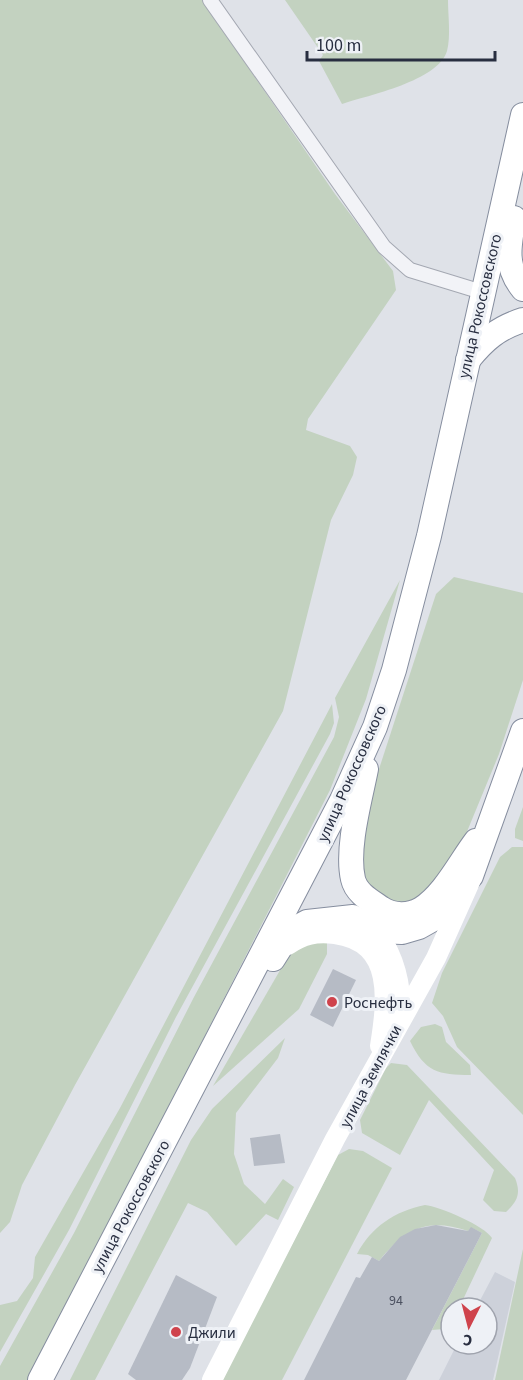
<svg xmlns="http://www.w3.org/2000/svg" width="523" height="1380" font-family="'Source Sans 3',sans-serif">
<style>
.built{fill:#cdd1da}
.green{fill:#c3d2c0}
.building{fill:#b6bbc5}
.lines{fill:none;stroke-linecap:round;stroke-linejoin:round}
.street-casing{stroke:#a4a8b2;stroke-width:16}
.highway-casing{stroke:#868e9f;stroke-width:26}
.street{stroke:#f2f3f7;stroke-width:14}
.secondary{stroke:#fff;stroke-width:20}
.highway{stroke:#fff;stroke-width:24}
.poi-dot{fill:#cf434c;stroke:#eef1f6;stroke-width:2}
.labels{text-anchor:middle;stroke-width:6;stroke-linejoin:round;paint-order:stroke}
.number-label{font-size:14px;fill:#4c5161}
.street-label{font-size:16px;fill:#282e40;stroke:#eef1f6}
.poi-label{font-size:16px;fill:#282e40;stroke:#eef1f6;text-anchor:start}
</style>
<rect width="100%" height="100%" fill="#dfe2e8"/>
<path class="built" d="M495 1272 515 1282 493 1380H439L457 1344H487V1308H476Z"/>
<g class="green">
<path d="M0 0H202L335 194 393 271 396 290 308 419 306 430 350 446 357 457 353 475 331 520 283 711 75 1085 22 1185 10 1222 0 1233Z"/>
<path d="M285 0H448C448 16 451 36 447 51 438 81 369 95 342 104L319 61 323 55Z"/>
<path d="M454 577 523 593V680L499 754 459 851 418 901 398 906 374 895 359 874 366 809 436 594Z"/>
<path d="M400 580 366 699 330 790 30 1380H0V1366L74 1233 194 997 334 737 339 717 335 698Z"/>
<path d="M332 704 334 723 330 734 176 1017 69 1230 0 1352V1305L17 1301 33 1278 35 1257 120 1108Z"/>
<path d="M523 807V841L515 838V829Z"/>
<path d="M512 847H523V1115L457 1047 443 1016 432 1003 442 973 500 857Z"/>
<path d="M308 940 327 943V954L299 1009 213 1086 290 953Z"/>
<path d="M435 1024 442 1027 446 1042 470 1065 471 1075C438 1075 425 1072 410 1041L421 1027Z"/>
<path d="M285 1038 278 1058 236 1113 234 1154 244 1184 265 1204 283 1179 294 1187 278 1220 266 1214 236 1246 207 1212 188 1203 95 1380H70L191 1140 212 1109Z"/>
<path d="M391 1063 407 1065 515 1178C521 1193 518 1201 506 1212L494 1211 483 1200 494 1170 429 1100 400 1155 362 1133 360 1120 386 1068Z"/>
<path d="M349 1149 363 1151 392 1168 282 1380H222L338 1155Z"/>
<path d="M425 1205C439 1206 485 1226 492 1238L459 1308H451V1322L444 1329 432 1330 482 1233 472 1228 468 1231C427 1217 405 1229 379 1261L368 1255 357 1254C371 1227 395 1211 425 1205Z"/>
<path d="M523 1249V1380H495Z"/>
</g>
<g class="building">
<path d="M333 969 356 980 333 1027 310 1015Z"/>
<path d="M280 1134 285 1163 254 1166 250 1138Z"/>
<path d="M436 1225 468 1231 471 1227 482 1233 406 1380H304L356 1277 360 1278 372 1257 379 1261 400 1237 415 1229Z"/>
<path d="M176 1275 217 1297 190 1368 182 1380H136L128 1374Z"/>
</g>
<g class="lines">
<g class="street-casing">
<path id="street" d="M210 0 384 247 410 270 482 292"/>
</g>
<g class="highway-casing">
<g id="highway">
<path d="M514 218C509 245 504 266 523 289"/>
<path d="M468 360C484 340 498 328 523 320"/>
<path d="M366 769C360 800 346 848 353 879 356 893 371 901 381 908 393 916 409 916 421 909 444 895 460 862 476 841"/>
<path d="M273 959 285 940 296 928 307 922 353 917 377 931 402 932 419 927 435 918 471 876 523 731"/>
<path d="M40 1380 342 800 375 727 394 670 429 536 523 115"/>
</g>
</g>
<use href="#street" class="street"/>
<g class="secondary">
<path d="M377 931C395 959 401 982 401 1015"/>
<path d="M288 945C303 934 316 932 335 934 395 942 387 1002 380 1046"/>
<path d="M212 1380 335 1139 436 958 470 882"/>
</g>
<use href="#highway" class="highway"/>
</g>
<g class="poi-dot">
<circle cx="332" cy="1002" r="6"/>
<circle cx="176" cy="1332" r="6"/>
</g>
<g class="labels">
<g class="number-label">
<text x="396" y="1305">94</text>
</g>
<g class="street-label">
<text transform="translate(479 306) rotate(-77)" y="6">улица Рокоссовского</text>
<text transform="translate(351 773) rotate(-66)" y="6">улица Рокоссовского</text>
<text transform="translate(370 1076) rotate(-62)" y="6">улица Землячки</text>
<text transform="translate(130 1206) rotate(-62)" y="6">улица Рокоссовского</text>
</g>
<g class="poi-label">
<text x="344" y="1008">Роснефть</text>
<text x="188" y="1338">Джили</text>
</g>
</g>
<g transform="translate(469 1326) rotate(186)"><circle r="28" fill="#eef1f6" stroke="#9fa3ad" stroke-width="1.5"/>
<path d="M0-4.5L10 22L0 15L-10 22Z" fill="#cf434c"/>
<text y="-9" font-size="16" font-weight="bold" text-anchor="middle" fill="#282e40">С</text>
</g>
<path d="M307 51v9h188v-9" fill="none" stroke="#282e40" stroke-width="3"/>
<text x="316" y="51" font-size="18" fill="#282e40" stroke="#eef1f6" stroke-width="4.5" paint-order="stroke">100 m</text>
</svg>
